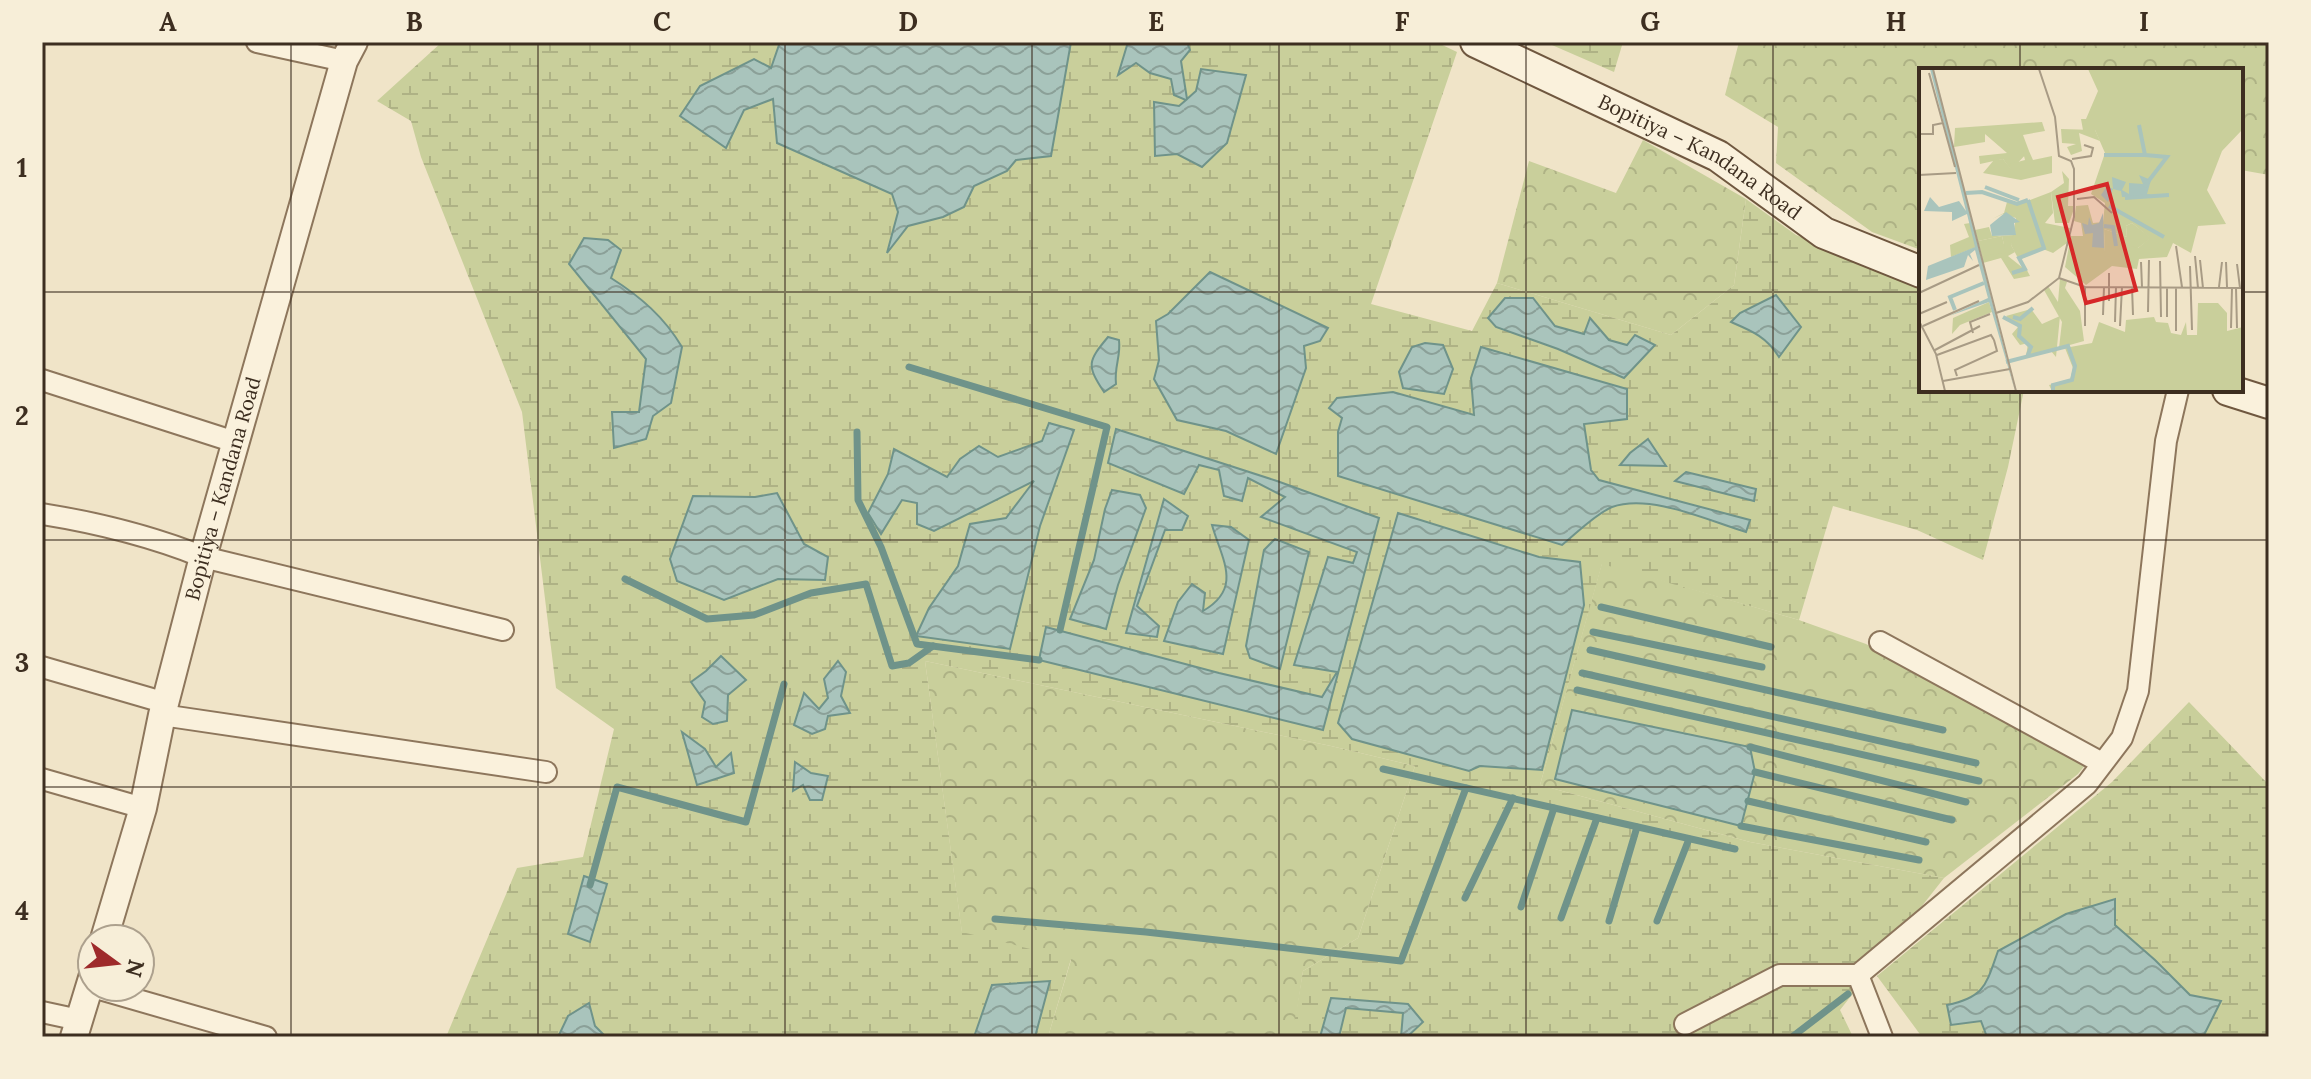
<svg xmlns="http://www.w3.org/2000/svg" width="2311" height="1079" font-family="Lora,serif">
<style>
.forest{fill:url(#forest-crowns)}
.wetland{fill:url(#wetland-marsh)}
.water{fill:url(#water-waves);stroke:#6f938a;stroke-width:2}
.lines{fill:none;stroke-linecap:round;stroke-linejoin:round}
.stream{stroke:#6f938a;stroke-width:7}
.minor-casing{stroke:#8d765c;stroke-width:24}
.tertiary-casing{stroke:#8d765c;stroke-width:30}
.secondary-casing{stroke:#6f573f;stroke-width:34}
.minor{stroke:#faf1dc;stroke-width:20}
.tertiary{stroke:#faf1dc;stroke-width:26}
.secondary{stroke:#faf1dc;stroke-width:30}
.grid{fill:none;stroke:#3d2e20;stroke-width:2;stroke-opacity:0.55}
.labels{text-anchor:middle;stroke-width:8;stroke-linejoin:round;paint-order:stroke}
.street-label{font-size:20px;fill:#3d2e20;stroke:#f7eed8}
.inset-river{fill:none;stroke:#a9c4bc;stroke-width:4}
.inset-road{fill:none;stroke:#a89b85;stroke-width:2}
.view{fill:#d62828;fill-opacity:0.15;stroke:#d62828;stroke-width:4}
.inset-edge{fill:none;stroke:#3d2e20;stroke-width:4}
.neatline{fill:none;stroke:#3d2e20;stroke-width:3}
.grid-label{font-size:26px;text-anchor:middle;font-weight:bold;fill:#3d2e20}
</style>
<defs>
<pattern id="forest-crowns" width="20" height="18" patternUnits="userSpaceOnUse" patternTransform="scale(2)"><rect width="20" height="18" fill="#c9cf9b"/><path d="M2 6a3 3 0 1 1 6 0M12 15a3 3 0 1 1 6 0" fill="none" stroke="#aeb285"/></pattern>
<pattern id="wetland-marsh" width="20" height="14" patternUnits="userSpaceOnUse" patternTransform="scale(2)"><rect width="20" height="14" fill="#c9cf9b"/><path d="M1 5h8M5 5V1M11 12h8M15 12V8" fill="none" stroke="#aeb285"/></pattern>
<pattern id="water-waves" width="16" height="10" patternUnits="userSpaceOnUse" patternTransform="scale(2)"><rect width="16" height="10" fill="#a9c4bc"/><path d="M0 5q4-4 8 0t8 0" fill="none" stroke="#8ba098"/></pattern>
</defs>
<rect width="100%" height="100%" fill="#f0e4c8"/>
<g class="forest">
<path d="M1739 42H2269V175L2241 170V70H1921V250L1872 232 1776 163 1778 127 1725 95Z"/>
<path d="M1643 140 1746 199 1734 285 1671 335 1497 283 1529 161 1616 193Z"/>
<path d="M1602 563 1799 620 1866 644 2085 765 2078 774 1944 878 1750 842 1540 785Z"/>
<path d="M925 661 1331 746 1415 766 1358 938 1303 971 1293 1037H1048L1071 960 962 933Z"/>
</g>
<g class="wetland">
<path d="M442 42H1436L1457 52 1371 304 1472 331 1497 283 1671 335 1734 285 1746 199 1796 235 1921 284V390H2024L2008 467 1983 560 1917 530 1833 506 1799 620 1602 564 1540 785 1750 842 1944 878 1840 1010 1853 1037H1292L1303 971 1358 938 1415 766 1331 746 925 661 962 932 1071 959 1048 1037H446L517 868 583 857 614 729 556 688 522 412 421 157 411 121 377 101Z"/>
<path d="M1545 42H1623L1614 72Z"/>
<path d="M2189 702 2269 785V1037H1922L1877 976 2112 782Z"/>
</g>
<g class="water">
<path d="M780 42H1071L1051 156 1016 160 1007 171 974 186 964 207 943 217 908 226 887 253 898 212 892 194 777 143 773 99 744 110 726 148 680 116 700 86 754 59 771 68Z"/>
<path d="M1128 42H1187L1190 50 1181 61 1187 99 1196 91 1201 69 1246 75 1227 143 1202 167 1177 154 1155 156 1154 102 1179 106 1186 100 1174 95 1171 79 1150 73 1136 63 1118 75Z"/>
<path d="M584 238 608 240 621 250 611 278C641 297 664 317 682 347L671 403 653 416 646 439 614 448 612 412H639L646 359 569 264Z"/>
<path d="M1210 272 1328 328 1320 341 1304 346 1306 368 1276 454 1226 431 1177 420 1154 379 1159 360 1156 321 1168 314Z"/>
<path d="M1776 295 1801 327 1779 357C1767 337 1752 331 1731 322L1740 313Z"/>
<path d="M1505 298H1533L1555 326 1584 334 1590 318 1609 340 1627 345 1635 335 1655 345 1624 378 1558 349 1496 327 1488 318Z"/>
<path d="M1108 337 1119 340C1121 357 1114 366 1116 384L1104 392C1086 365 1088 361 1108 337Z"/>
<path d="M1425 343 1443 345 1453 369 1444 394 1403 388 1399 372 1412 347Z"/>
<path d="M1481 347 1627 389V419L1584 424 1591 470 1599 480 1750 520 1746 532C1709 521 1650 493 1612 507 1594 515 1577 533 1562 545L1338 476V432L1342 418 1329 408 1337 398 1393 392 1474 415 1471 378Z"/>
<path d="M1049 423 1074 430 1040 526 1010 649 916 636 929 608 958 566 970 524 1006 518 1034 481 934 531 917 524V503L902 500 881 534 868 513 888 474 894 449 947 477 960 459 979 446 998 457 1042 441Z"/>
<path d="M1116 429 1277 481 1379 518 1323 730 1039 660 1046 627 1219 673 1322 697 1337 672 1294 665 1328 557 1353 563 1357 552 1261 517 1285 497 1248 478 1242 501 1224 496 1219 470 1199 465 1184 494 1108 463Z"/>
<path d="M1648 439 1666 466 1620 465 1630 453Z"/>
<path d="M1686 472 1756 489 1754 501 1675 481Z"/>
<path d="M1112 490 1140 495 1146 508 1118 585 1106 629 1070 619 1094 560 1105 509Z"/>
<path d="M777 493 804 544 828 557 825 580 778 579 724 600 677 581 670 559 693 496 755 497Z"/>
<path d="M1164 499 1188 516 1182 530H1165L1137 606 1159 626 1157 637 1126 633Z"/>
<path d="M1398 513 1539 557 1580 562 1584 605 1542 770 1480 766 1469 771 1352 739 1338 723Z"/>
<path d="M1212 525 1231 527 1249 540 1223 654 1164 641 1178 602 1192 584 1205 593 1203 611C1243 588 1222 560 1212 525Z"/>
<path d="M1275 539 1309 552 1280 669 1250 658 1246 646 1264 550Z"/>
<path d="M721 656 746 680 728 695 727 721 713 724 702 717 705 702 691 682 706 671Z"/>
<path d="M838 661 846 672 841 696 850 713 828 716 825 729 812 734 794 725 804 693 819 709 828 698 824 679Z"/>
<path d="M1572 710 1750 747 1755 772 1741 826 1555 779Z"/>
<path d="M682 732 705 749 716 767 731 753 734 773 697 785Z"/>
<path d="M795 762 811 773 828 776 822 800H810L803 785 793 791Z"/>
<path d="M584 876 607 884 590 942 568 934Z"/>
<path d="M2115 899V925L2155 960 2190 995 2221 1001 2203 1037H1987L1981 1021 1951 1025 1947 1005C1985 997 1986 985 1998 951L2066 914Z"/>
<path d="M1050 981 1035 1037H974L992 985Z"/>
<path d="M1331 998 1408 1004 1423 1022 1407 1037H1401L1403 1013 1346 1008 1339 1037H1320Z"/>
<path d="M589 1003 595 1026 606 1037H558L568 1016Z"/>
</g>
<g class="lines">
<g class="stream">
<path d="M909 367 1107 427 1060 630"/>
<path d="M857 432 858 500 881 547 917 644 1039 660"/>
<path d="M625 579 707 619 754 615 811 593 866 584 892 666 909 663 933 646"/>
<path d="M1601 607 1771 647"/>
<path d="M1593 632 1762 667"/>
<path d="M1590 650 1943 730"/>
<path d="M1582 673 1976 763"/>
<path d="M1577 690 1979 781"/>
<path d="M1750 747 1966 802"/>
<path d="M1383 769 1735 849"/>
<path d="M1755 772 1952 820"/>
<path d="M1748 801 1926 842"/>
<path d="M1741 826 1919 860"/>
<path d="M590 885 617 787 746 822 784 684"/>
<path d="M1465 898 1513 798"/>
<path d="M1521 907 1554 808"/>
<path d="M1561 918 1597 818"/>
<path d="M995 919 1146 932 1401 961 1466 788"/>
<path d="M1609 921 1637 827"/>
<path d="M1657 921 1689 839"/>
<path d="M1792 1037 1848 994"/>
</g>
<g class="minor-casing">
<g id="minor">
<path d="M257 42 344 61"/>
<path d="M42 380 235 442"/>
<path d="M42 514C98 523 151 536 203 557L503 630"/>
<path d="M1880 642 2102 763"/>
<path d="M42 667 166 703"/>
<path d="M162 715 546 772"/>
<path d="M42 779 143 808"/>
<path d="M1858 975 1882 1037"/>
<path d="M89 986 266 1037"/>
<path d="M42 1012 79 1020"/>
<path d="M1685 1024 1780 975H1858L2087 784 2122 738 2138 691 2166 441 2178 390"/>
</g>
</g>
<g class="tertiary-casing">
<g id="tertiary">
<path id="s1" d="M104 939 143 808 162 715 203 557 344 61 354 42"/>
<path d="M74 1037 92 978"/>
</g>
</g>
<g class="secondary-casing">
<g id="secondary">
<path id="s2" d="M1476 42 1718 156 1824 233 1921 272"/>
<path d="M2228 390 2269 403"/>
</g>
</g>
<use href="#minor" class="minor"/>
<use href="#tertiary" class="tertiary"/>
<use href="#secondary" class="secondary"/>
</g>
<path class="grid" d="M291 42V1037M538 42V1037M785 42V1037M1032 42V1037M1279 42V1037M1526 42V1037M1773 42V1037M2020 42V70M42 292H1921M2241 292H2269M2020 390V1037M42 540H2269M42 787H2269"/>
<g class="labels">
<g class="street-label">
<text dy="7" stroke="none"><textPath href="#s2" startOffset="252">Bopitiya – Kandana Road</textPath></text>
<text dy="7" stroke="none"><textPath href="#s1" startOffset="466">Bopitiya – Kandana Road</textPath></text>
</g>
</g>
<g transform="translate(1919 68)">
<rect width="324" height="324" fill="#f0e4c8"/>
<path d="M142 61 176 62 181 73 160 65 163 83 152 87 148 79 157 76 143 75ZM51 155 57 179 32 189 31 177 50 169 45 156ZM70 159 73 168 97 167 92 177 96 184 89 188 104 200 102 191 111 208 95 211 82 190 64 195 63 188 85 177 83 168 59 173 56 162ZM141 210 148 214 146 220 161 243 165 273 140 280 143 254 125 222 129 218 139 234Z" fill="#c9cf9b"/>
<path d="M123 54 126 63 104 67 110 83 92 102 84 91 61 96 60 88 88 85 66 66V74L35 79 36 60ZM143 103 150 111 149 138H156L150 155H136L132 124 145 115ZM213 155 232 170 219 180 186 185 185 161 208 169 207 158ZM83 168 87 185 63 188 59 173ZM70 234 73 244 41 257 33 266 34 250Z" fill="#c9cf9b"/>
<path d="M169 1H324V38L323 62 303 83 288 122 307 156 279 158 272 185 254 175 248 189 220 191 218 201 193 198 167 217 146 199 152 168H164L162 155 155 153 157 138 169 137 174 155 184 154 186 135 172 126 186 85 176 62H164L162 51H167L179 23ZM213 155 231 170 219 180 198 174V180L186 184 185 161 208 169 207 158ZM110 83 114 92 133 88V105L102 112 64 105 75 92 84 91 92 101 91 96 106 92 104 84ZM132 124 134 145 126 155 151 160 148 175 134 185 124 181 100 192 92 177 97 150 84 146 73 151 85 145 88 134 98 137ZM279 235H299L308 245V263L324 259V323H133L130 317 151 312 154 300 146 280 173 275 180 254 206 264 207 252 235 249 237 254 249 255 252 265 262 267 267 254 268 267H278ZM112 241 123 256 141 248 137 289 132 283 107 289 109 275 101 277 93 266 99 259 87 248Z" fill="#c9cf9b" fill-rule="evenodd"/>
<path d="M11 1H14L96 323 70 234 30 248 69 230 56 182 51 186 54 193 49 187 45 199 7 212 9 198 56 179 48 146 33 153V144L5 143 11 129 20 139 40 133 47 143ZM220 107 232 112 228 126 233 127 203 129 202 123 194 121 189 134 182 127 188 118 194 121 193 109 207 114 203 122 210 126V115L224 116ZM87 144 101 154 95 155 97 167 73 168 71 157ZM184 145 185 180 173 179 174 165 166 166 163 155 169 157 170 149 173 157 180 155Z" fill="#a9c4bc"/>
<path class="inset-river" d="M185 87H226L220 57M66 119 100 132M225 119 248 89 226 87M47 125 63 124 98 136 109 132M206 130 250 127M190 138 245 169M185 158 194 159 197 178M93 205 106 201 100 190 125 180 109 132M36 242 31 229 65 215M84 249 101 258 100 268 112 279 108 289M94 249 101 251 114 240M87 294 149 278 156 298 153 312 134 317V323"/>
<path class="inset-road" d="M14 1 97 323M10 5 36 99M0 66H14V57L24 55M153 91 172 88 174 80 165 77M0 107 37 105M158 131 175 129 193 145M257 178 263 219M276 188 279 220M281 192 284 220M241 193 242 249M222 194 223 219M307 194 308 219M318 196 321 220M271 198 273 262M190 205V233M140 210 166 219 324 220M166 219V258M213 219 214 247M300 219 303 194M317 220 318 260M0 225 60 197M229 244 230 192M77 245 109 234 140 210 155 149V101L152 93 140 88 136 49 120 1M0 246 28 234M184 247 185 219M248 249V220M0 253 17 286 26 323M196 254 197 219M4 258 60 233M201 258 203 219M312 260 313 220M257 263V220M54 265 51 254 71 246M16 282 61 258M18 287 72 267 75 272M38 308 36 302 78 283 75 272M24 313 91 301"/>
<path class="view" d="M188 116 217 222 167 235 139 129Z"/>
<rect width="324" height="324" class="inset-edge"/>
</g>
<rect width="2311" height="1079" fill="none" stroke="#f7eed8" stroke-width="88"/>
<g transform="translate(116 963) rotate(105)"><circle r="38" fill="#f7eed8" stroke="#ada18e" stroke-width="2"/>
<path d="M0-6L14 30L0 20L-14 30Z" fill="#9e2a2b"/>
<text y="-12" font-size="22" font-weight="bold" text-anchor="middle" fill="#3d2e20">N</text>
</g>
<rect x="44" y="44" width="2223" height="991" class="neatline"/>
<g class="grid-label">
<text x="168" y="31">A</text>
<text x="414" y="31">B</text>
<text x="662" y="31">C</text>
<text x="908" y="31">D</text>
<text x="1156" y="31">E</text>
<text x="1402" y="31">F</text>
<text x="1650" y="31">G</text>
<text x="1896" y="31">H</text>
<text x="2144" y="31">I</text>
<text x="22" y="177">1</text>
<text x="22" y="425">2</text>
<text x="22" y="672">3</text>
<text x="22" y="920">4</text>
</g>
</svg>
